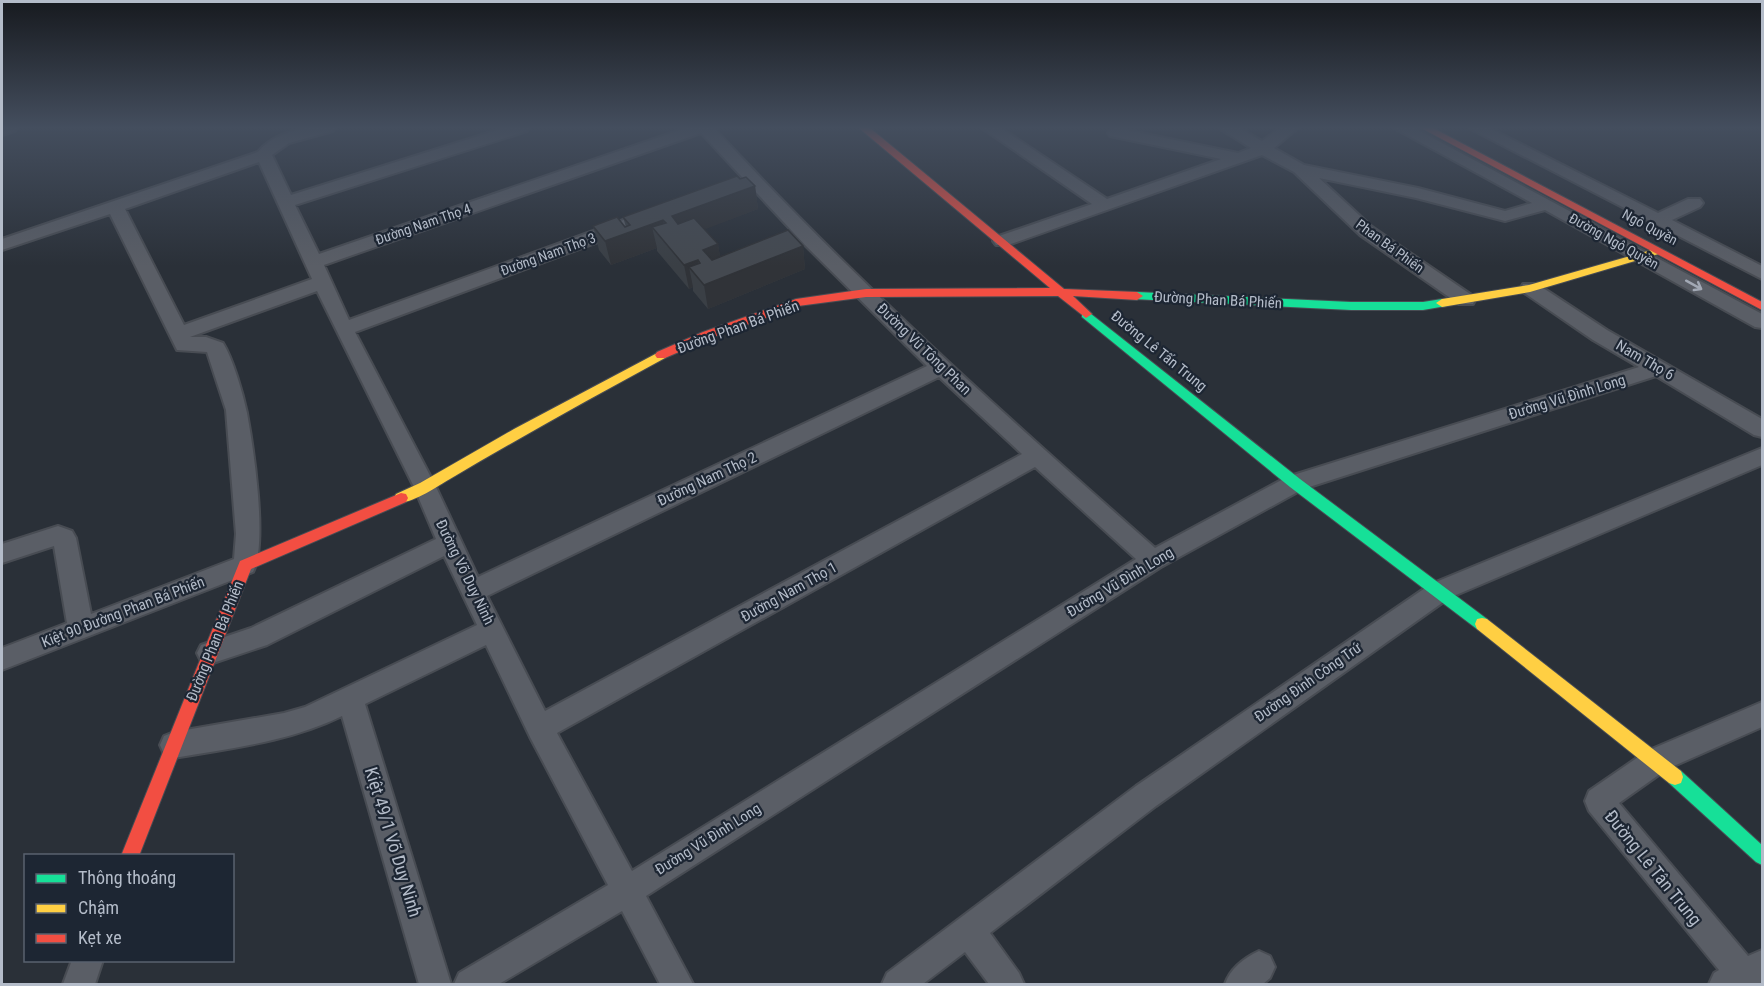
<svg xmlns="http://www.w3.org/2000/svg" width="1764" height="986" font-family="'Roboto Condensed',sans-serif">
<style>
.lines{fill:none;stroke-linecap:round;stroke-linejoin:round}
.street-casing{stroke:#484c53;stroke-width:4}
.fast-casing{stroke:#484c53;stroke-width:2}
.slow-casing{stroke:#484c53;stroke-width:2}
.jam-casing{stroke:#484c53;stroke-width:2}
.street{fill:#5a5e66;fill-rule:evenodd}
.fast{fill:#16e098;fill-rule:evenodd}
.slow{fill:#ffcf43;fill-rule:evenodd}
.jam{fill:#f24e42;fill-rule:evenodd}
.wall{fill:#3a3f45}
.shaded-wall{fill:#303338}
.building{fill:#444950;stroke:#303338;stroke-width:1.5}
.oneway{stroke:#a2a9b5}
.labels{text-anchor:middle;stroke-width:4.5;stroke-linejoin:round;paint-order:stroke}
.far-street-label{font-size:14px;fill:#b4bcc9;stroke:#1d2633}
.street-label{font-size:15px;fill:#b4bcc9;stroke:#1d2633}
.near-street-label{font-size:18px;fill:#b4bcc9;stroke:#1d2633}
</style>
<rect width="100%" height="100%" fill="#2a3038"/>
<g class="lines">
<g class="street-casing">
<g id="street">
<path d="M2 128H17L15 131 2 135Z"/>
<path d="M306 128H335L333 131 289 143 272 155 291 195 504 128H529L527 131 295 205 319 254 686 128H714C852 278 1002 413 1155 548L1287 477 1639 367 1593 340 1523 292 1521 288 1523 284H1537L1607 330 1762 419V437L1754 435 1656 376 1303 489 1161 567 646 896 693 984H660L622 911 499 984H454L459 973 608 885 530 737 486 645 365 704 451 984H419L342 716C289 742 231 748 174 758L164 754 160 745 164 736 174 732 284 713 305 707 477 625 444 556 267 645 210 664 201 661 197 653 201 645 251 628 436 539 414 487 317 291 190 337H206L223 343C233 359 243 394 247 413 253 446 268 543 253 572L2 670V648L67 623 54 546 2 563V544L58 526 72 531 76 538 91 614 234 559 236 534 226 410 207 352 177 350 110 214 2 250V239L258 152C270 137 288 132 306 128ZM701 133 805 245 927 366 478 577 436 487 355 332 660 219 663 215 660 211H648L349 320 324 265ZM259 162 312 279 184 325 125 209ZM939 377 1022 454 545 711 487 596ZM1035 467 1136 559 632 871 557 733Z"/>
<path d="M982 128H1001L1107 199 1221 159 1110 136 1108 133 1110 130 1116 128 1238 153 1251 148 1219 128H1239L1262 141 1280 128H1298L1274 148 1304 165 1418 188 1505 211 1532 203 1394 128H1414L1762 314V328L1755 327 1545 210 1505 221 1416 198 1319 178 1372 227 1473 296 1475 300 1473 304H1459L1360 235 1294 172 1262 155 1008 245H996L993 241 996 237 1092 204Z"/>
<path d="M1469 128H1489L1658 213 1688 199H1700L1703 203 1700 207 1672 220 1762 266V279Z"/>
<path d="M1762 448V465L1449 598 1156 806 990 933 1019 973 1024 984H989L965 952 923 984H882L887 973 1136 786 1431 584Z"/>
<path d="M1762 702V727L1667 769 1619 803 1748 956 1762 950V984H1709L1714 973 1719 970 1589 811 1585 801 1589 791 1647 751Z"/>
<path d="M1259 951 1270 956 1275 967 1270 978 1263 984H1225C1230 969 1244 958 1259 951Z"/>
<path d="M72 960H103L95 984H63Z"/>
</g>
</g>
<g class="fast-casing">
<g id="fast">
<path d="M1137 292 1351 302H1423L1442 299 1448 303 1446 306 1423 310H1351L1133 299 1131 296Z"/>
<path d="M1086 310 1300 479 1487 619 1489 624 1487 629 1482 630 1477 629 1290 487 1082 317V311Z"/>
<path d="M1675 769 1681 771 1762 845V865L1756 862 1669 783 1667 777 1669 771Z"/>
</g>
</g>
<g class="slow-casing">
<g id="slow">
<path d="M1658 248 1663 251 1662 253 1530 292 1442 307 1436 303 1442 299 1529 285Z"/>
<path d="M661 351 667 355 665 358C593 397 521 437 450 479 438 486 409 506 396 502L394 498 396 494 420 483 514 429Z"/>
<path d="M1482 618 1487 619 1681 771 1683 777 1681 783 1675 785 1669 783 1477 629 1475 624 1477 619Z"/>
</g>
</g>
<g class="jam-casing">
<g id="jam">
<path d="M859 128H870L1064 289 1137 292 1143 296 1137 300 1073 296 1092 314 1086 318 1058 296 866 297 798 306 711 338 665 358H657L655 355 657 352 703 332 796 299 866 289 1050 288Z"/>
<path d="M1421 128H1433L1762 302V310Z"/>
<path d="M401 493 406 494 408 498 406 502 251 569 139 856H121L240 561Z"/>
</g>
</g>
<use href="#street" class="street"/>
<use href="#fast" class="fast"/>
<use href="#slow" class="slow"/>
<use href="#jam" class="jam"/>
</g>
<path class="wall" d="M740 179 755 186 758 209 704 229 718 244 720 257 803 246 805 269 708 309 693 291V287L689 289 657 251V248L611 265 599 250 593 226 626 227 623 217Z"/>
<g class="shaded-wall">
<path d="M755 186 758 209 677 240 672 216Z"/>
<path d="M663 220 668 243 652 227 657 248 611 265 605 241Z"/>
<path d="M718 244 722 268 707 273 703 250Z"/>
<path d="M803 246 805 269 708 309 704 285Z"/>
<path d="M698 260 702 282 689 267 693 287 689 289 684 265Z"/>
</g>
<path class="building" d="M737 176 740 179 746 177 755 186 672 216 678 224 694 218 718 244 703 250 712 260 788 230 803 246 704 285 689 267 700 263 698 260 684 265 652 227 666 223 663 220 605 241 593 226 617 217 625 227 630 225 623 217Z"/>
<defs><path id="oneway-shaft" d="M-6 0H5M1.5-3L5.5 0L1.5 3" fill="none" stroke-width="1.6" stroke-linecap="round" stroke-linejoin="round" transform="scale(1.5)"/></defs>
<use class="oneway" href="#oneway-shaft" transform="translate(1694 285) rotate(29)"/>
<linearGradient id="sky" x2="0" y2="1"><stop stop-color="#171a1f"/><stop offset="0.48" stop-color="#444e5e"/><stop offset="1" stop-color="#444e5e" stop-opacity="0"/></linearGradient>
<rect width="1764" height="266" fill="url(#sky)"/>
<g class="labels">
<g class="far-street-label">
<text transform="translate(423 224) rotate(-19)" y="5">Đường Nam Thọ 4</text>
<text transform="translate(1650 227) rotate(28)" y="5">Ngô Quyền</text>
<text transform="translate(1614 241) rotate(29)" y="5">Đường Ngô Quyền</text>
<text transform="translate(1390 246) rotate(36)" y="5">Phan Bá Phiến</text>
<text transform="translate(548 254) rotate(-20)" y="5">Đường Nam Thọ 3</text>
</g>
<g class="street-label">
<text transform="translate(1218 300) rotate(3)" y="5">Đường Phan Bá Phiến</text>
<text transform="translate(738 327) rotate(-20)" y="5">Đường Phan Bá Phiến</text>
<text transform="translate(924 349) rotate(44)" y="5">Đường Vũ Tông Phan</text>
<text transform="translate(1159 351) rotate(39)" y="5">Đường Lê Tấn Trung</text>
<text transform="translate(1645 360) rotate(30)" y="5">Nam Thọ 6</text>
<text transform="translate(1567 397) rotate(-17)" y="5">Đường Vũ Đình Long</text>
<text transform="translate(707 479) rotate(-25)" y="5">Đường Nam Thọ 2</text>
<text transform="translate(465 572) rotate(64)" y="5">Đường Võ Duy Ninh</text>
<text transform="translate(1120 582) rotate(-31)" y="5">Đường Vũ Đình Long</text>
<text transform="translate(789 592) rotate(-29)" y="5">Đường Nam Thọ 1</text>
<text transform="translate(123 612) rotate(-21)" y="5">Kiệt 90 Đường Phan Bá Phiến</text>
<text transform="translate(215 641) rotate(-68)" y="5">Đường Phan Bá Phiến</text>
<text transform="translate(1308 682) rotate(-35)" y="5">Đường Đinh Công Trứ</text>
<text transform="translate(708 839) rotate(-32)" y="5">Đường Vũ Đình Long</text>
</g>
<g class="near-street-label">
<text transform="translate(393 842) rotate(73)" y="6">Kiệt 49/1 Võ Duy Ninh</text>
<text transform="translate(1653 868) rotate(51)" y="6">Đường Lê Tân Trung</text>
</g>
</g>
<rect width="1764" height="986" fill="none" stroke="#b4bcc9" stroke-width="6"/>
<rect x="24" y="854" width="210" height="108" fill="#1d2633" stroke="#59626f" stroke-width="1.5"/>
<rect x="36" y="874" width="30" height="9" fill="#16e098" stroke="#59626f" stroke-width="1.5"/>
<text x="78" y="884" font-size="18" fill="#b4bcc9">Thông thoáng</text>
<rect x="36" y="904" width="30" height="9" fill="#ffcf43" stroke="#59626f" stroke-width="1.5"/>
<text x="78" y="914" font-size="18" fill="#b4bcc9">Chậm</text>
<rect x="36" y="934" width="30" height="9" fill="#f24e42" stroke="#59626f" stroke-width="1.5"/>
<text x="78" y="944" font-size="18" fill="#b4bcc9">Kẹt xe</text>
</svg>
